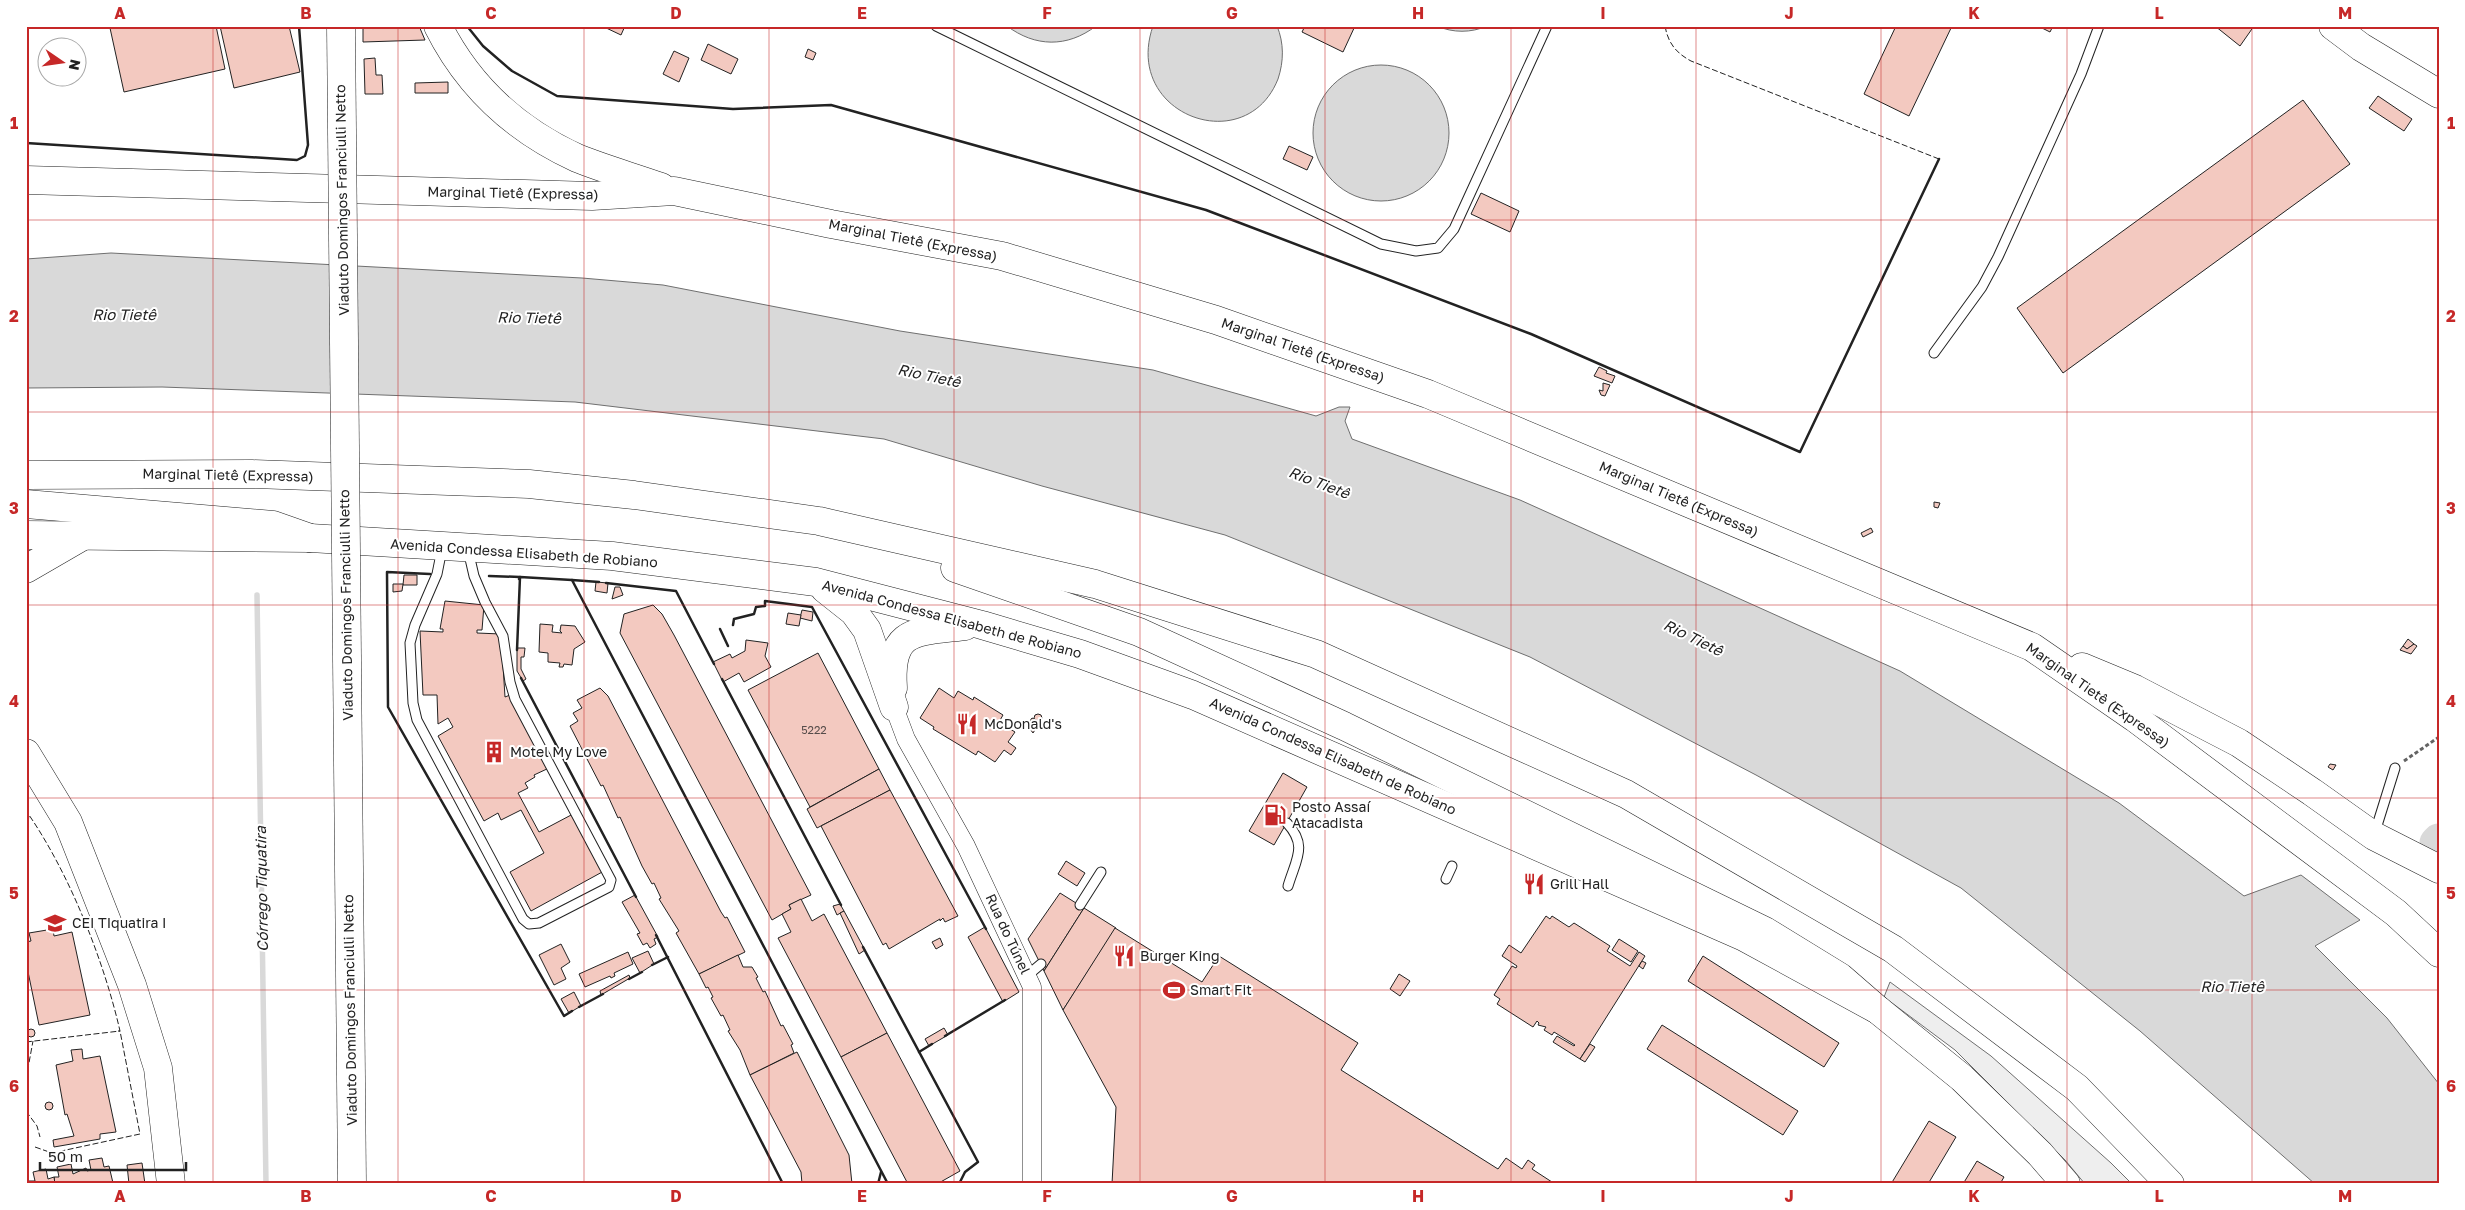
<svg xmlns="http://www.w3.org/2000/svg" width="2465" height="1210" font-family="'Golos Text',sans-serif">
<style>
.green{fill:#eee;stroke:#6f6f6f}
.water{fill:#d9d9d9;stroke:#6f6f6f}
.lines{fill:none;stroke-linecap:round;stroke-linejoin:round}
.stream{stroke:#d9d9d9;stroke-width:5.5}
.river{stroke:#d9d9d9;stroke-width:35}
.building{fill:#f3c9c0;stroke:#222}
.service-casing{stroke:#222;stroke-width:11}
.minor-casing{stroke:#222;stroke-width:19}
.primary-casing{stroke:#222;stroke-width:29}
.trunk-casing{stroke:#222;stroke-width:29}
.motorway-casing{stroke:#222;stroke-width:29}
.path{stroke:#646464;stroke-width:3;stroke-dasharray:4 2.5;stroke-linecap:butt}
.service{stroke:#fff;stroke-width:9}
.minor{stroke:#fff;stroke-width:18}
.primary{stroke:#fff;stroke-width:28}
.trunk{stroke:#fff;stroke-width:28}
.motorway{stroke:#fff;stroke-width:28}
.primary-bridge-casing{stroke:#222;stroke-width:29;stroke-linecap:butt}
.primary-bridge{stroke:#fff;stroke-width:28}
.fence{stroke:#222;stroke-width:1;stroke-dasharray:6 2.5;stroke-linecap:butt}
.wall{stroke:#222;stroke-width:2.5}
.grid{fill:none;stroke:#c62828;stroke-width:1;stroke-opacity:0.55}
.labels{text-anchor:middle;stroke-width:4;stroke-linejoin:round;paint-order:stroke}
.number-label{font-size:11px;fill:#564c4a}
.street-label{font-size:14px;fill:#222;stroke:#fff}
.poi-label{font-size:14px;fill:#222;stroke:#fff;text-anchor:start}
.water-label{font-size:15px;font-style:italic;fill:#222;stroke:#fff}
.neatline{fill:none;stroke:#c62828;stroke-width:2}
.grid-label{font-size:16px;text-anchor:middle;font-weight:bold;fill:#c62828}
</style>
<rect width="100%" height="100%" fill="#fff"/>
<path class="green" d="M1890 982 1991 1056 2111 1163 2132 1184H2085L2065 1160 1955 1050 1884 997Z"/>
<g class="water">
<path d="M1007 26H1096C1067 48 1035 47 1007 26Z"/>
<path d="M1153 26H1277C1284 43 1284 61 1278 79 1246 160 1122 115 1153 26Z"/>
<path d="M1437 26H1487C1471 33 1453 33 1437 26Z"/>
<circle cx="1381" cy="133" r="68"/>
<path d="M111 253 582 278 663 285 900 331 1153 370 1316 416 1339 407H1350L1345 421 1352 439 1520 500 1900 671 2119 803 2244 896 2301 875 2360 920 2315 946 2387 1018 2439 1084V1184H2315L2140 1031 1961 888 1756 775 1530 657 1225 535 1042 486 884 439 575 402 162 387 26 388V259Z"/>
</g>
<g class="lines">
<path class="stream" d="M257 595 266 1184"/>
<path class="river" d="M2437 843 2439 841"/>
</g>
<g class="building">
<path d="M116 26H216L225 69 124 92 110 28Z"/>
<path d="M220 26H289L300 72 234 88Z"/>
<path d="M363 26H419L425 40 363 42Z"/>
<path d="M602 26H625L621 35Z"/>
<path d="M1305 26H1355L1343 52 1302 32Z"/>
<path d="M1896 26H1952L1909 116 1864 94Z"/>
<path d="M2038 26H2053L2050 32Z"/>
<path d="M2215 26H2254L2240 46Z"/>
<path d="M708 44 738 59 731 74 701 60Z"/>
<path d="M808 49 816 53 813 60 805 57Z"/>
<path d="M674 51 689 58 679 82 663 74Z"/>
<path d="M375 58 376 75H382L383 94H365L364 59Z"/>
<path d="M448 82V93H415V83Z"/>
<path d="M2378 96 2412 119 2404 131 2369 108Z"/>
<path d="M2303 100 2350 164 2063 373 2017 308Z"/>
<path d="M1289 146 1313 157 1307 170 1283 159Z"/>
<path d="M1481 193 1519 211 1510 232 1471 214Z"/>
<path d="M1599 367 1607 371 1606 373 1615 376 1612 383 1594 376Z"/>
<path d="M1603 383 1610 385 1605 396 1601 395 1599 390 1603 391Z"/>
<path d="M1934 502 1940 503 1938 508 1934 507Z"/>
<path d="M1871 528 1873 532 1863 537 1861 533Z"/>
<path d="M404 575H417V585H403Z"/>
<path d="M596 582 608 583 607 593 595 591Z"/>
<path d="M393 584H403L402 591 393 592Z"/>
<path d="M615 587H620L623 595 612 599Z"/>
<path d="M445 601 484 605 482 630H477V633L501 634 505 697 510 695 549 768 534 775 535 777 525 783 528 788 518 793 539 832 573 814 604 871 531 911 510 872 544 853 521 810 501 820 498 813 484 821 438 736 453 727 448 718 438 724 437 695H423L420 631 443 632V629H440Z"/>
<path d="M653 605 662 614 674 635 811 895 789 905 791 909 772 920 620 633 624 614Z"/>
<path d="M802 610 813 612 812 621 800 618Z"/>
<path d="M788 613 801 615 799 626 786 624Z"/>
<path d="M540 624 553 625 552 632 562 633 560 631 561 625 575 626 585 642 574 649 572 665 564 664 563 667H559L560 663 548 662V653L539 652Z"/>
<path d="M2408 639 2414 644 2407 649 2403 646Z"/>
<path d="M746 640 768 643 765 656 771 667 744 682 739 673 723 682 713 662 730 654 732 658 745 651Z"/>
<path d="M2414 644 2417 646 2411 654 2400 650 2403 646 2407 649Z"/>
<path d="M517 648H525L524 657H521V669L526 679 523 681 517 671Z"/>
<path d="M818 653 879 769 810 807 748 690Z"/>
<path d="M600 688 608 696 721 912 725 918 727 917 745 952 699 974 676 933 679 931 659 899 661 898 654 883 652 884 642 866 620 817 618 818 603 785 601 786 570 726 578 721 573 713 582 708 577 700Z"/>
<path d="M939 688 954 698 958 691 973 700 974 697 1003 715 999 722 1015 732 1008 742 1016 748 1011 755 1004 750 995 762 978 751 976 755 933 729 934 727 920 718Z"/>
<circle cx="1038" cy="718" r="4"/>
<path d="M1032 718 1040 722 1033 733 1027 725Z"/>
<path d="M2330 764 2336 765 2333 770 2328 767Z"/>
<path d="M879 769 890 790 817 828 807 809Z"/>
<path d="M1283 773 1307 787 1274 845 1249 831Z"/>
<path d="M890 790 958 916 945 922 943 918 940 921V919L889 949 886 943 883 945 821 826Z"/>
<path d="M1066 861 1085 873 1077 886 1058 874Z"/>
<path d="M1060 893 1084 908 1044 971 1028 939Z"/>
<path d="M635 895 658 937 654 939 656 944 650 948 647 943 643 945 637 934 640 933 622 902Z"/>
<path d="M801 899 812 921 824 914 887 1033 841 1057 778 938 791 932 782 914 791 909 789 905Z"/>
<path d="M840 904 844 911 837 915 833 906Z"/>
<path d="M1084 908 1116 928 1063 1010 1044 971Z"/>
<path d="M844 911 865 950 859 954 840 913Z"/>
<path d="M1546 916 1550 919 1552 916 1569 927 1574 923 1610 946 1607 951 1630 966 1639 952 1645 956 1580 1059 1553 1042 1557 1036 1574 1046 1575 1045 1554 1032 1552 1035 1544 1030 1546 1027 1538 1025 1539 1023 1537 1021 1533 1027 1497 1004 1500 999 1494 995 1512 966 1516 968 1517 966 1502 956 1509 945 1521 953Z"/>
<path d="M985 927 1019 992 1003 1002 968 937Z"/>
<path d="M1115 928 1202 982 1219 956 1358 1043 1341 1070 1498 1169 1506 1158 1522 1169 1528 1160 1535 1165 1532 1169 1555 1184H1112L1116 1107 1063 1010Z"/>
<path d="M53 929 54 936 72 932 90 1015 39 1025 26 962V942L31 941 29 933Z"/>
<path d="M940 938 943 945 936 949 932 942Z"/>
<path d="M1619 939 1638 951 1631 962 1612 950Z"/>
<path d="M561 944 570 962 561 968 566 979 554 985 539 955Z"/>
<path d="M648 951 654 964 640 973 632 958Z"/>
<path d="M628 952 633 964 614 973 615 976 611 978 610 976 585 987 579 974Z"/>
<path d="M738 955 743 967H752L758 977 756 978 763 992 765 991 781 1026 783 1025 793 1044 791 1045 794 1053 750 1075 740 1050 728 1031 730 1030 723 1015 721 1016 711 998 713 997 708 987 706 988 699 974Z"/>
<path d="M1703 956 1839 1043 1824 1067 1688 981Z"/>
<path d="M1642 961 1646 963 1643 969 1639 966Z"/>
<path d="M1399 974 1410 981 1400 996 1390 989Z"/>
<path d="M629 975 630 978 601 995 600 991Z"/>
<path d="M574 992 581 1006 569 1013 561 999Z"/>
<path d="M1662 1025 1798 1111 1783 1135 1647 1049Z"/>
<path d="M944 1028 948 1035 929 1046 925 1039Z"/>
<circle cx="31" cy="1033" r="4"/>
<path d="M887 1033 960 1171 937 1184H908L841 1057Z"/>
<path d="M1590 1044 1595 1047 1585 1062 1580 1059Z"/>
<path d="M82 1049 83 1059 100 1056 116 1132 100 1134V1139L54 1147 53 1140 74 1136 67 1114 65 1115 56 1065 73 1061 71 1050Z"/>
<path d="M797 1052 849 1155 852 1184H802L801 1172 750 1075Z"/>
<circle cx="49" cy="1106" r="4"/>
<path d="M1929 1121 1956 1137 1928 1184H1891Z"/>
<path d="M102 1158 104 1167 109 1166 113 1183 55 1184 54 1177H59L57 1167 71 1164 73 1174 86 1168 87 1171 91 1170 89 1160Z"/>
<path d="M1977 1161 2004 1177 2000 1184H1963Z"/>
<path d="M142 1163 145 1184H129L127 1165Z"/>
<path d="M46 1169 48 1179 54 1177 55 1184H26V1181H35L33 1172Z"/>
</g>
<g class="lines">
<g class="service-casing">
<g id="service">
<path d="M936 26 1381 244 1416 251 1438 248 1454 229 1547 26"/>
<path d="M1934 353 1982 287 1998 257 2081 74 2099 26"/>
<path d="M442 549 437 574 415 625 410 643 413 703 417 720 523 919 529 924 539 923 609 887 611 880 515 699 510 682 503 636 485 602 474 576 468 550"/>
<path d="M1287 823C1308 846 1296 859 1288 886"/>
<path d="M2375 832 2395 768"/>
<path d="M1446 879 1452 866"/>
<path d="M1080 905 1101 872"/>
<path d="M1028 975 1041 964"/>
</g>
</g>
<g class="minor-casing">
<path id="minor" d="M894 707 906 739 966 846 1032 987V1184"/>
</g>
<g class="primary-casing">
<g id="primary">
<path d="M26 569 83 536"/>
<path d="M26 753 68 822 132 985 158 1068 171 1184"/>
</g>
</g>
<g class="trunk-casing">
<g id="trunk">
<path d="M2333 26 2361 47 2439 94"/>
<path d="M26 535 310 538 612 556 816 582 982 625 1080 654 1193 695 1744 937 1878 1010 1962 1078 2040 1154 2066 1184"/>
<path d="M825 589 854 612 867 630 894 707"/>
<path d="M893 688C889 628 915 632 965 626"/>
</g>
</g>
<g class="motorway-casing">
<g id="motorway">
<path d="M438 26C468 86 516 130 577 158 604 169 633 177 661 187"/>
<path d="M26 180 592 196 674 191 831 224 1002 256 1216 320 1428 394 2032 647 2135 718 2396 913 2439 953"/>
<path d="M26 475 252 474 529 484 634 495 819 521 1095 584 1316 654 1626 794 1893 949 2077 1088 2170 1184"/>
<path d="M26 504 273 525 310 538"/>
<path d="M955 568 1139 632 1344 726 1765 931 1840 977 1878 1010"/>
<path d="M2082 667 2135 689 2239 743 2312 792 2374 836 2439 869"/>
</g>
</g>
<path class="path" d="M2404 761 2439 737"/>
<use href="#service" class="service"/>
<use href="#minor" class="minor"/>
<use href="#primary" class="primary"/>
<use href="#trunk" class="trunk"/>
<use href="#motorway" class="motorway"/>
<g class="primary-bridge-casing">
<path id="primary-bridge" d="M341 26 352 1184"/>
</g>
<use href="#primary-bridge" class="primary-bridge"/>
<g class="fence">
<path d="M1665 26C1668 43 1676 53 1691 61L1939 159"/>
<path d="M26 839 29 815C70 875 104 961 120 1031L26 1042"/>
<path d="M26 1079 33 1041"/>
<path d="M26 1111 37 1126 40 1137"/>
<path d="M35 1147 52 1153 140 1134 120 1031H118"/>
</g>
<g class="wall">
<path d="M467 26 483 46 512 71 557 96 733 109 831 105 1206 210 1531 334 1800 452 1939 159"/>
<path d="M26 143 297 160 305 156 308 145 299 26"/>
<path d="M430 574 387 572 388 707 564 1016 572 1011"/>
<path d="M489 576 520 577 519 579"/>
<path d="M599 582 572 580 888 1184"/>
<path d="M606 583 676 591 714 664"/>
<path d="M733 625 734 619 754 614 756 607 765 606V601L812 607 986 929"/>
<path d="M720 629 728 646"/>
<path d="M517 650 520 577 572 580"/>
<path d="M521 678 636 897"/>
<path d="M722 679 841 905"/>
<path d="M656 935 783 1184"/>
<path d="M863 947 978 1162 965 1172 959 1184"/>
<path d="M652 965 668 957"/>
<path d="M629 979 642 972"/>
<path d="M579 1007 603 994"/>
<path d="M945 1036 1005 1000"/>
<path d="M919 1052 932 1044"/>
<path d="M878 1184 881 1172"/>
</g>
</g>
<path class="grid" d="M213 26V1184M398 26V1184M584 26V1184M769 26V1184M954 26V1184M1140 26V1184M1325 26V1184M1511 26V1184M1696 26V1184M1881 26V1184M2067 26V1184M2252 26V1184M26 220H2439M26 412H2439M26 605H2439M26 798H2439M26 990H2439"/>
<defs>
<g id="restaurant-bare" transform="scale(1.725)"><path d="M-5-6h1v4h1v-4h1v4h1v-4h1v5L-1.5 .5V6h-2V.5L-5-1ZM5-6V6H3V1.5H1.5Q1.5-4 5-6Z" fill="#c62828" stroke="#fff" stroke-width="2.5" paint-order="stroke"/></g>
<g id="building-bare" transform="scale(1.725)"><path d="M-4-6H4V6H1V3H-1V6H-4ZM-2.5-4.3h1.7v1.8h-1.7ZM.8-4.3h1.7v1.8H.8ZM-2.5-1h1.7V.8h-1.7ZM.8-1h1.7V.8H.8Z" fill="#c62828" stroke="#fff" stroke-width="2.5" paint-order="stroke"/></g>
<g id="fuel-bare" transform="scale(1.725)"><path d="M-5.5-6h7V0h2V4h1.3V-2.5L3-4.5l.8-.8L6-3V5H2.5V1h-1V6h-7ZM-4.2-4.7v3.2H.2V-4.7Z" fill="#c62828" stroke="#fff" stroke-width="2.5" paint-order="stroke"/></g>
<g id="school-bare" transform="scale(1.725)"><path d="M0-5L7-2L0 1L-7-2ZM-4 1L0 2.5L4 1V4Q0 6-4 4Z" fill="#c62828" stroke="#fff" stroke-width="2.5" paint-order="stroke"/></g>
<g id="stadium-bare" transform="scale(1.725)"><path d="M0-5a6.5 5 0 1 0 0 10a6.5 5 0 1 0 0-10ZM-3.5-1.8h7v3.6h-7Z" fill="#c62828" stroke="#fff" stroke-width="2.5" paint-order="stroke"/></g>
</defs>
<g fill-rule="evenodd">
<use href="#restaurant-bare" x="967" y="724"/>
<use href="#building-bare" x="494" y="752"/>
<use href="#fuel-bare" x="1275" y="815"/>
<use href="#restaurant-bare" x="1534" y="884"/>
<use href="#school-bare" x="55" y="923"/>
<use href="#restaurant-bare" x="1124" y="956"/>
<use href="#stadium-bare" x="1174" y="990"/>
</g>
<g class="labels">
<g class="number-label">
<text x="814" y="734">5222</text>
</g>
<g class="street-label">
<text transform="translate(513 193) rotate(1)" y="5">Marginal Tietê (Expressa)</text>
<text transform="translate(342 200) rotate(-91)" y="5">Viaduto Domingos Franciulli Netto</text>
<text transform="translate(913 240) rotate(11)" y="5">Marginal Tietê (Expressa)</text>
<text transform="translate(1303 350) rotate(19)" y="5">Marginal Tietê (Expressa)</text>
<text transform="translate(228 475) rotate(1)" y="5">Marginal Tietê (Expressa)</text>
<text transform="translate(1679 499) rotate(23)" y="5">Marginal Tietê (Expressa)</text>
<text transform="translate(524 553) rotate(4)" y="5">Avenida Condessa Elisabeth de Robiano</text>
<text transform="translate(346 605) rotate(-91)" y="5">Viaduto Domingos Franciulli Netto</text>
<text transform="translate(952 619) rotate(15)" y="5">Avenida Condessa Elisabeth de Robiano</text>
<text transform="translate(2098 695) rotate(35)" y="5">Marginal Tietê (Expressa)</text>
<text transform="translate(1333 756) rotate(24)" y="5">Avenida Condessa Elisabeth de Robiano</text>
<text transform="translate(1008 934) rotate(65)" y="5">Rua do Túnel</text>
<text transform="translate(350 1010) rotate(-91)" y="5">Viaduto Domingos Franciulli Netto</text>
</g>
<g class="poi-label">
<text x="984" y="729">McDonald's</text>
<text x="510" y="757">Motel My Love</text>
<text x="1292" y="812">Posto Assaí<tspan x="1292" dy="16">Atacadista</tspan></text>
<text x="1550" y="889">Grill Hall</text>
<text x="72" y="928">CEI TIquatira I</text>
<text x="1140" y="961">Burger King</text>
<text x="1190" y="995">Smart Fit</text>
</g>
<g class="water-label">
<text x="124" y="320">Rio Tietê</text>
<text transform="translate(529 318) rotate(1)" y="5">Rio Tietê</text>
<text transform="translate(929 376) rotate(12)" y="5">Rio Tietê</text>
<text transform="translate(1319 483) rotate(21)" y="5">Rio Tietê</text>
<text transform="translate(1693 638) rotate(26)" y="5">Rio Tietê</text>
<text transform="translate(262 889) rotate(-91)" y="5">Córrego Tiquatira</text>
<text x="2232" y="992">Rio Tietê</text>
</g>
</g>
<rect width="2465" height="1210" fill="none" stroke="#ffffff" stroke-width="55"/>
<g transform="translate(62 62) rotate(103)"><circle r="24" fill="#ffffff" stroke="#a7a7a7"/>
<path d="M0-4L9 19L0 12L-9 19Z" fill="#c62828"/>
<text y="-8" font-size="14" font-weight="bold" text-anchor="middle" fill="#222222">N</text>
</g>
<path d="M40 1162v8h146v-8" fill="none" stroke="#222222" stroke-width="2.5"/>
<text x="48" y="1162" font-size="15" fill="#222222" stroke="#ffffff" stroke-width="4" paint-order="stroke">50 m</text>
<rect x="28" y="28" width="2410" height="1154" class="neatline"/>
<g class="grid-label">
<text x="120" y="19">A</text>
<text x="306" y="19">B</text>
<text x="491" y="19">C</text>
<text x="676" y="19">D</text>
<text x="862" y="19">E</text>
<text x="1047" y="19">F</text>
<text x="1232" y="19">G</text>
<text x="1418" y="19">H</text>
<text x="1603" y="19">I</text>
<text x="1789" y="19">J</text>
<text x="1974" y="19">K</text>
<text x="2159" y="19">L</text>
<text x="2345" y="19">M</text>
<text x="14" y="129">1</text>
<text x="2451" y="129">1</text>
<text x="14" y="322">2</text>
<text x="2451" y="322">2</text>
<text x="14" y="514">3</text>
<text x="2451" y="514">3</text>
<text x="14" y="707">4</text>
<text x="2451" y="707">4</text>
<text x="14" y="899">5</text>
<text x="2451" y="899">5</text>
<text x="14" y="1092">6</text>
<text x="2451" y="1092">6</text>
<text x="120" y="1202">A</text>
<text x="306" y="1202">B</text>
<text x="491" y="1202">C</text>
<text x="676" y="1202">D</text>
<text x="862" y="1202">E</text>
<text x="1047" y="1202">F</text>
<text x="1232" y="1202">G</text>
<text x="1418" y="1202">H</text>
<text x="1603" y="1202">I</text>
<text x="1789" y="1202">J</text>
<text x="1974" y="1202">K</text>
<text x="2159" y="1202">L</text>
<text x="2345" y="1202">M</text>
</g>
</svg>
